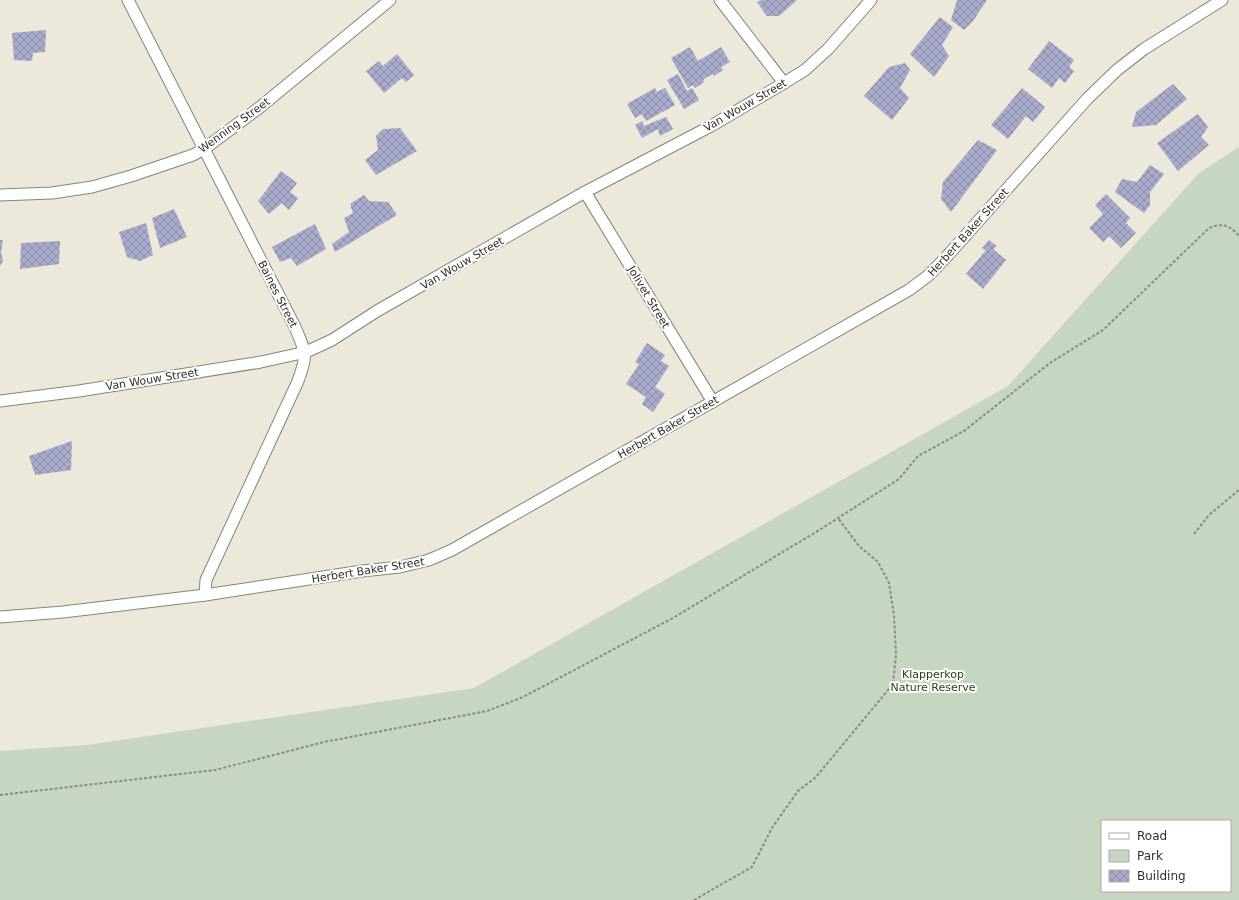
<svg xmlns="http://www.w3.org/2000/svg" width="1239" height="900" font-family="'DejaVu Sans',sans-serif">
<style>
.park{fill:#c6d6c0;fill-rule:evenodd}
.building{fill:url(#building-cross-hatch)}
.lines{fill:none;stroke-linecap:round;stroke-linejoin:round}
.minor-casing{stroke:#878477;stroke-width:13}
.path{stroke:#8c8a80;stroke-width:2;stroke-dasharray:3 2;stroke-linecap:butt}
.minor{stroke:#fff;stroke-width:11}
.labels{text-anchor:middle;stroke-width:4;stroke-linejoin:round;paint-order:stroke}
.street-label{font-size:11px;fill:#302f29;stroke:#fff}
.park-label{font-size:11px;fill:#264419;stroke:#fff}
</style>
<defs>
<pattern id="building-cross-hatch" width="8" height="8" patternUnits="userSpaceOnUse"><rect width="8" height="8" fill="#a8abcb"/><path d="M0 0l8 8M0 8l8-8" fill="none" stroke="#898ca5"/></pattern>
</defs>
<rect width="100%" height="100%" fill="#ece8da"/>
<path class="park" d="M1239 147V900H0V751L87 745 474 688 1008 386 1199 173ZM1102 821H1230V891H1102Z"/>
<g class="building">
<path d="M762 0H797L779 16H767L757 2Z"/>
<path d="M957 0H987L973 21 964 30 951 20Z"/>
<path d="M940 17 953 27 942 45 949 56 934 77 910 54Z"/>
<path d="M46 30 45 52 33 53 32 61 14 60 12 33Z"/>
<path d="M1049 41 1074 60 1069 67 1074 71 1065 83 1059 78 1052 88 1028 69Z"/>
<path d="M690 47 698 61 721 47 730 62 721 67 723 70 714 76 713 74 707 77 703 80 704 82 695 88 693 85 688 88 671 58Z"/>
<path d="M397 54 414 75 406 82 402 78 384 93 366 71 379 61 383 66Z"/>
<path d="M905 63 910 70 900 88 909 98 892 120 864 96 889 67Z"/>
<path d="M678 74 687 91 692 88 699 100 684 109 667 80Z"/>
<path d="M1173 84 1187 99 1156 125 1132 127 1136 112Z"/>
<path d="M655 88 657 92 665 88 675 105 646 121 642 114 635 118 627 104Z"/>
<path d="M1022 88 1045 107 1033 122 1026 116 1008 139 991 125Z"/>
<path d="M1198 114 1208 127 1201 137 1209 145 1178 171 1157 143Z"/>
<path d="M666 117 673 129 660 136 658 129 642 138 635 125 642 121 644 126Z"/>
<path d="M400 128 417 151 376 175 365 160 378 150 376 136 383 129Z"/>
<path d="M978 140 997 150 951 212 941 199 943 182Z"/>
<path d="M1150 165 1164 174 1150 192V205L1144 213 1115 192 1122 179 1137 182Z"/>
<path d="M281 171 297 183 290 192 298 198 289 210 282 203 269 214 258 201Z"/>
<path d="M1106 194 1130 218 1126 223 1136 233 1121 248 1109 236 1103 242 1089 228 1103 214 1095 205Z"/>
<path d="M364 195 369 201 388 202 397 215 335 252 332 244 349 232 344 218 353 213 350 204Z"/>
<path d="M174 209 187 237 160 248 152 218Z"/>
<path d="M146 223 153 255 140 261 127 257 119 232Z"/>
<path d="M315 224 326 249 297 266 291 258 280 262 272 247Z"/>
<path d="M0 240H3L1 252 3 262 0 265Z"/>
<path d="M989 240 997 246 993 249 1006 260 983 289 966 274 986 250 982 248Z"/>
<path d="M60 241 59 264 20 269 21 243Z"/>
<path d="M647 343 665 355 661 361 669 366 655 387 665 394 653 412 642 404 646 397 626 384 639 364 635 362Z"/>
<path d="M72 441 71 470 35 475 29 456Z"/>
</g>
<g class="lines">
<g class="minor-casing">
<g id="minor">
<path d="M128 0 295 327C306 353 308 354 298 381L206 580 205 595"/>
<path d="M720 0 784 83"/>
<path d="M585 192 713 402"/>
<path d="M0 195 52 193 92 187 131 176 193 155 204 149 259 108 390 0"/>
<path d="M0 401 79 391 261 362 306 352 332 340 377 311 585 192 711 126 784 83 805 70 828 49 871 0"/>
<path d="M0 617 63 612 205 595 362 571 400 567 429 560 452 550 909 290 929 275 949 254 1087 99 1117 70 1144 49 1222 0"/>
</g>
</g>
<g class="path">
<path d="M1194 534 1209 515 1239 490"/>
<path d="M0 795 215 770 324 742 487 711 523 697 673 618 821 529 899 479 918 456 964 431 1050 363 1103 330 1208 229C1220 222 1230 225 1239 236"/>
<path d="M694 900 752 867 772 828 798 791 816 777 893 684 896 655 894 615 889 583 878 562 859 546 838 518"/>
</g>
<use href="#minor" class="minor"/>
</g>
<g class="labels">
<g class="street-label">
<text transform="translate(745 105) rotate(-30)" y="4">Van Wouw Street</text>
<text transform="translate(234 125) rotate(-36)" y="4">Wenning Street</text>
<text transform="translate(968 232) rotate(-48)" y="4">Herbert Baker Street</text>
<text transform="translate(462 263) rotate(-30)" y="4">Van Wouw Street</text>
<text transform="translate(278 294) rotate(63)" y="4">Baines Street</text>
<text transform="translate(649 297) rotate(59)" y="4">Jolivet Street</text>
<text transform="translate(152 379) rotate(-9)" y="4">Van Wouw Street</text>
<text transform="translate(668 427) rotate(-30)" y="4">Herbert Baker Street</text>
<text transform="translate(368 570) rotate(-9)" y="4">Herbert Baker Street</text>
</g>
<g class="park-label">
<text x="933" y="678">Klapperkop<tspan x="933" dy="13">Nature Reserve</tspan></text>
</g>
</g>
<rect x="1101" y="820" width="130" height="72" fill="#ffffff" stroke="#acaca9"/>
<rect x="1109" y="833" width="20" height="6" fill="#ffffff" stroke="#acaca9"/>
<text x="1137" y="840" font-size="12" fill="#302f29">Road</text>
<rect x="1109" y="850" width="20" height="12" fill="#c6d6c0" stroke="#acaca9"/>
<text x="1137" y="860" font-size="12" fill="#302f29">Park</text>
<rect x="1109" y="870" width="20" height="12" fill="url(#building-cross-hatch)" stroke="#acaca9"/>
<text x="1137" y="880" font-size="12" fill="#302f29">Building</text>
</svg>
